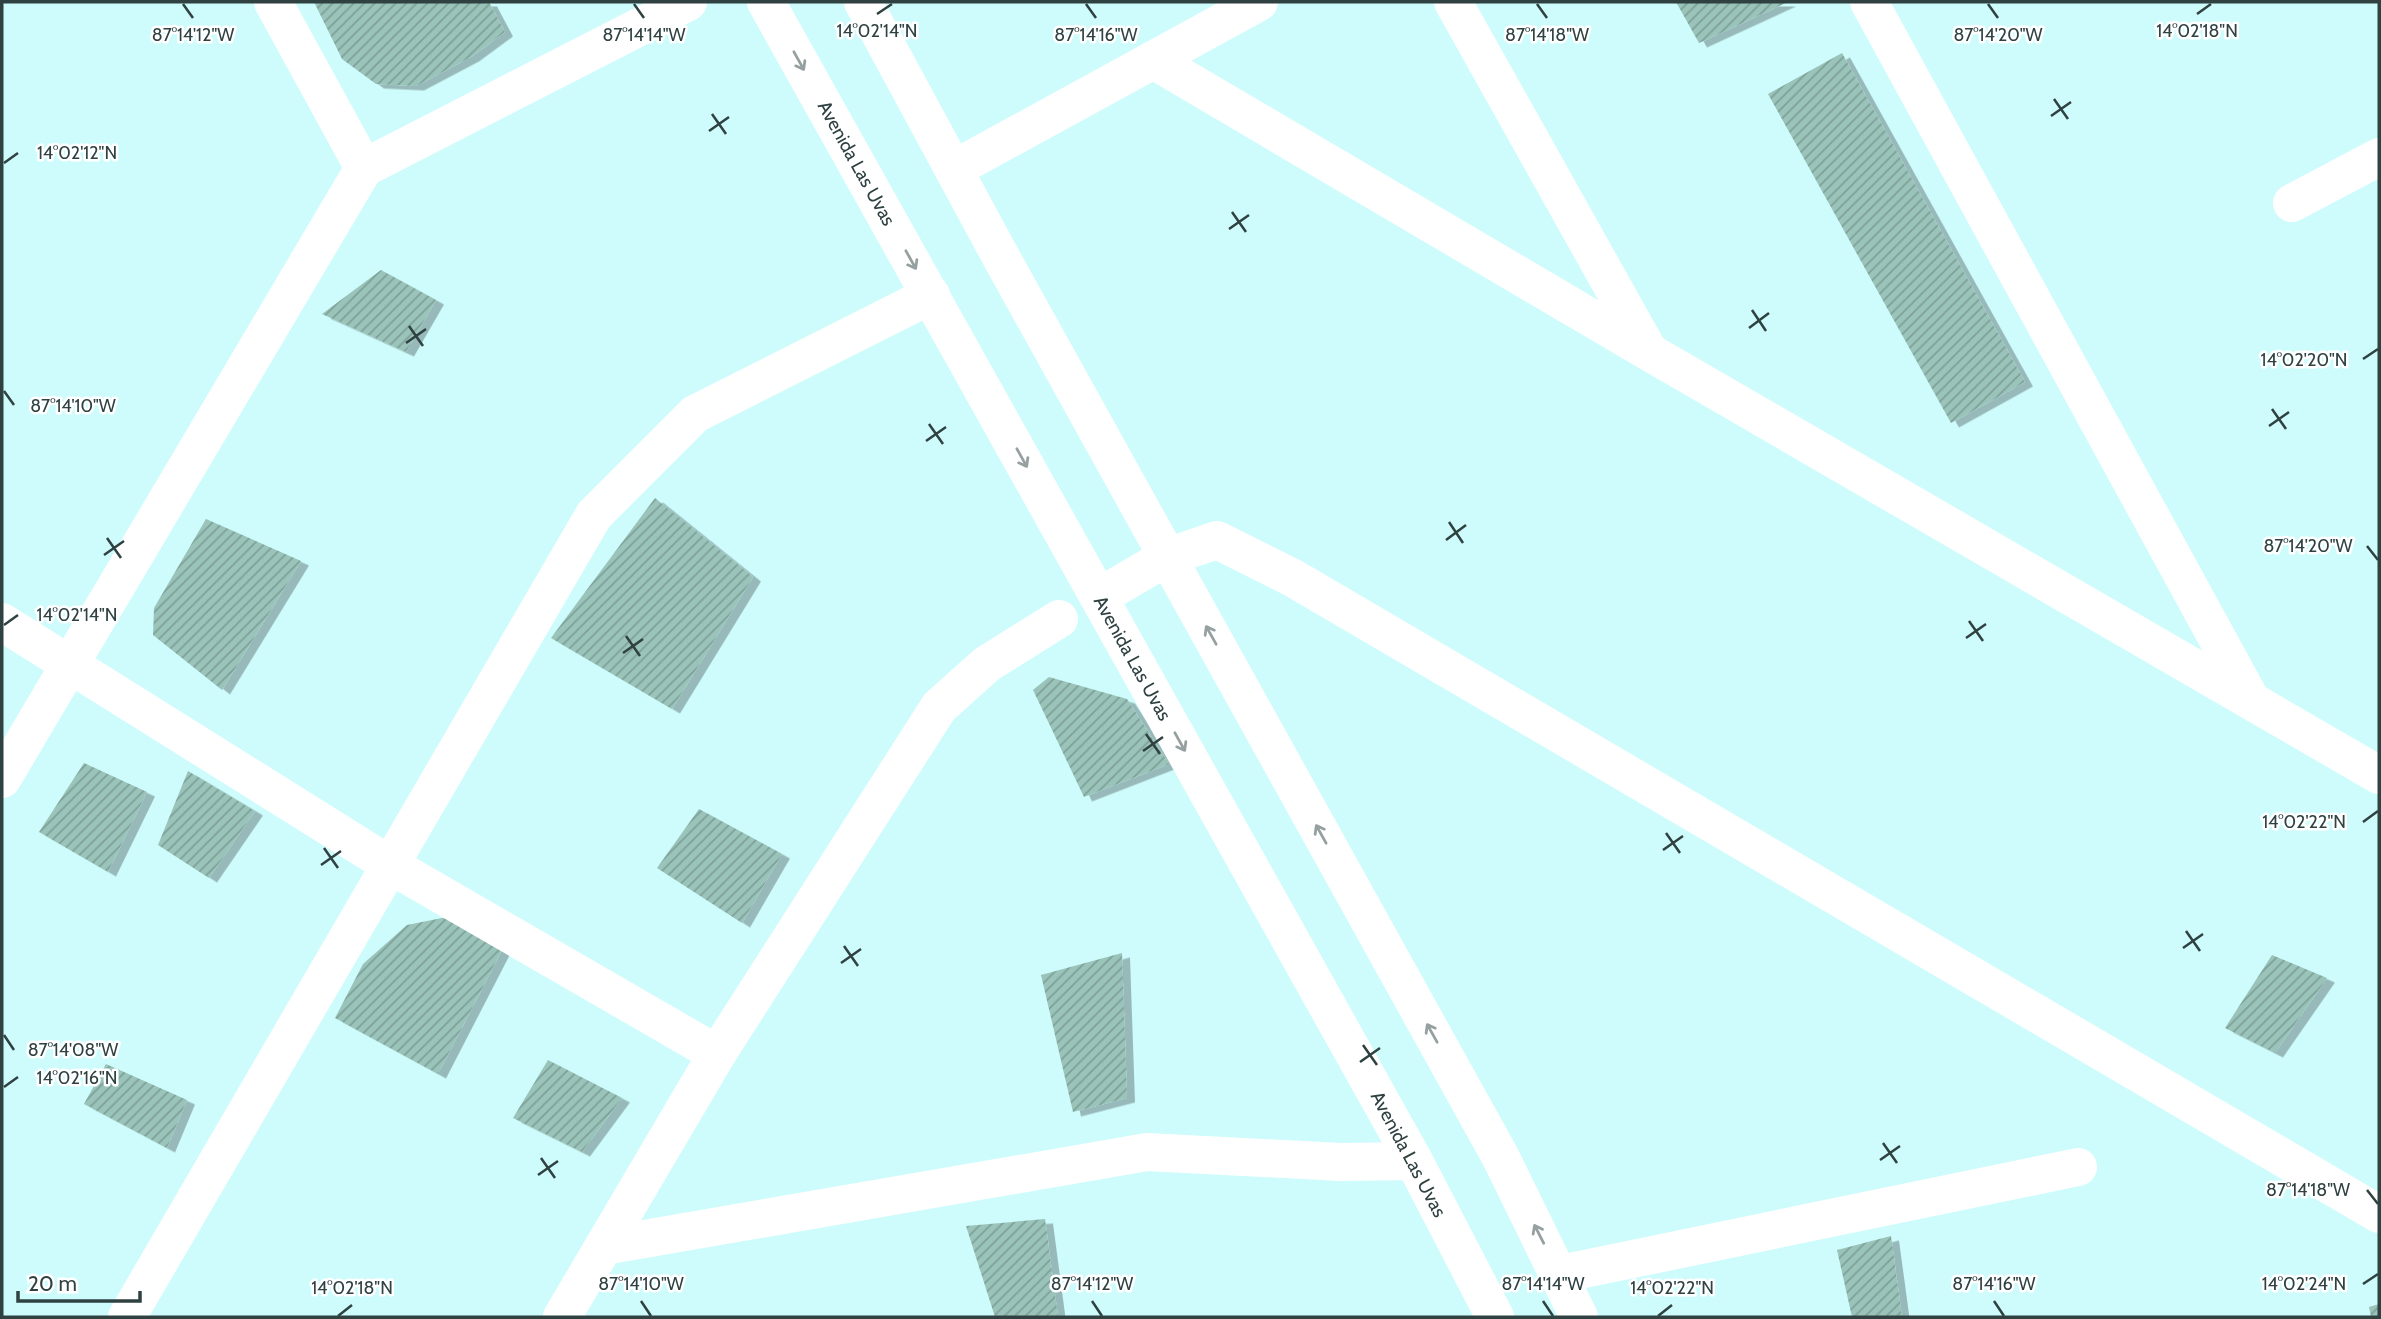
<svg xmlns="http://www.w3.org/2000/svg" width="2381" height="1319" font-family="Cabin,sans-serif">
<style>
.building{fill:url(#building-hatch);filter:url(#shadow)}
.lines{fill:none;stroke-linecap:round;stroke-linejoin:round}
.minor{stroke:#fff;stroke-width:38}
.oneway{stroke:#97a0a0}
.ticks{fill:none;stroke:#2f4141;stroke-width:2.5}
.labels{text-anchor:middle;stroke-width:5;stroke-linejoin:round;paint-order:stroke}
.street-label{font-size:19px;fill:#2f4141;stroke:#fff}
.ticks-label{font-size:18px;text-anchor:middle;fill:#2f4141;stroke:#fff;stroke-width:5;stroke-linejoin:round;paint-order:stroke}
</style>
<defs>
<pattern id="building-hatch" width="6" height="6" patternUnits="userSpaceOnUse" patternTransform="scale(1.75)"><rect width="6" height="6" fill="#9ac3b9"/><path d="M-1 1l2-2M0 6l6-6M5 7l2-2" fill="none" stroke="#7ea098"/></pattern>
<filter id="shadow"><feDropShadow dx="8" dy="4.5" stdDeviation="0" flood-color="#0004"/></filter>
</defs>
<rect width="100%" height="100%" fill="#cefcfc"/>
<g class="building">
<path d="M314 2H489L505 32 471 57 416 86 376 84 342 59Z"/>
<path d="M1676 2H1788L1699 43Z"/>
<path d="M1842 53 2025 382 1951 423 1768 94Z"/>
<path d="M381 270 436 300 406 352 322 314Z"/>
<path d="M655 498 753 577 672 709 551 638Z"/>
<path d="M206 519 301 561 222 690 153 635 154 608Z"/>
<path d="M1049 677 1127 699 1169 764 1084 797 1033 690Z"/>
<path d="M84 763 147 792 108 872 39 832Z"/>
<path d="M188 771 255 811 209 878 158 845Z"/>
<path d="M699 809 782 854 742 923 657 868Z"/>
<path d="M447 917 502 950 438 1074 335 1018 363 964 407 925Z"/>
<path d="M1122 953 1127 1098 1073 1112 1041 975Z"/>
<path d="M2272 955 2327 978 2275 1053 2225 1028Z"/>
<path d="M548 1060 622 1098 582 1152 513 1118Z"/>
<path d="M106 1064 187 1100 167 1148 84 1104Z"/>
<path d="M1045 1219 1058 1317H995L966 1226Z"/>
<path d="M1891 1236 1902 1317H1852L1837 1250Z"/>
<path d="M2379 1304V1317H2371L2369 1307Z"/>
</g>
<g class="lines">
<g class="minor">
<path d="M273 2 364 168"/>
<path d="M766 2 1414 1161 1495 1317"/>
<path d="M863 2 1002 259 1500 1156 1579 1317"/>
<path d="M1453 2 1648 350"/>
<path d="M1869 2 2251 700"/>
<path d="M1153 60 1649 352 2379 775"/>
<path d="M954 169 1259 2"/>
<path d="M2292 203 2379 157"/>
<path d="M1099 597 1167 557 1217 540 1293 578 2379 1214"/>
<path d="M2 622 390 865 717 1054"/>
<path d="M2 779 364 168 688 2"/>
<path d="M604 1246 1147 1152 1341 1162 1414 1161"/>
<path d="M1560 1274 2078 1167"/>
<path d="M127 1317 594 515 695 414 931 295"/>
<path d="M562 1317 717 1054 939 707 987 664 1059 619"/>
</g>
</g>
<defs><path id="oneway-shaft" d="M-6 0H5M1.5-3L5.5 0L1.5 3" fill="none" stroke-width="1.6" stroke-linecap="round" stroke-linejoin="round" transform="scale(1.75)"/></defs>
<g class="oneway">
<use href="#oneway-shaft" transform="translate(799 61) rotate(61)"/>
<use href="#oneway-shaft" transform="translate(911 260) rotate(61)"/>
<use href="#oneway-shaft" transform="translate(1022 458) rotate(61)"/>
<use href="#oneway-shaft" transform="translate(1211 635) rotate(-119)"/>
<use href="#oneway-shaft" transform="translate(1180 742) rotate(61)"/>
<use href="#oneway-shaft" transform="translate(1321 834) rotate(-119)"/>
<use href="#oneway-shaft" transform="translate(1432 1033) rotate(-119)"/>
<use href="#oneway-shaft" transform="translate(1539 1234) rotate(-117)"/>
</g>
<path class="ticks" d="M183 4 193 18M634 4 644 18M1086 4 1096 18M1537 4 1547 18M1988 4 1998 18M877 14 892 4M2197 14 2211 4M2054 99 2068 119M712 114 726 134M2051 116 2071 102M709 131 729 117M4 163 18 153M1232 212 1246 232M1229 229 1249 215M1752 310 1766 331M409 326 423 346M1749 328 1769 313M406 343 426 329M2363 359 2378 349M4 391 14 405M2272 409 2286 429M929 424 943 444M2269 426 2289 412M926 441 946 427M1449 522 1463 543M107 538 121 558M1446 540 1466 525M2367 546 2378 560M104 555 124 541M1969 621 1983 641M4 625 18 615M626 636 640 656M1966 638 1986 624M623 653 643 639M1146 734 1160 754M1143 751 1163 737M2363 822 2378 811M1666 833 1680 853M324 848 338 868M1663 850 1683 836M321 865 341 851M2186 931 2200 951M844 946 858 966M2183 948 2203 934M841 963 861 949M4 1035 14 1050M1363 1045 1377 1065M1360 1062 1380 1048M4 1087 18 1077M1883 1143 1897 1163M541 1158 555 1178M1880 1160 1900 1146M538 1175 558 1161M2367 1190 2378 1204M2363 1284 2378 1274M641 1301 651 1316M1092 1301 1102 1316M1543 1301 1553 1316M1994 1301 2004 1316M338 1316 352 1305M1658 1316 1672 1305"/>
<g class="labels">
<g class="street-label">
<text transform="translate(857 163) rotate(61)" y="7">Avenida Las Uvas</text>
<text transform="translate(1133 658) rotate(61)" y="7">Avenida Las Uvas</text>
<text transform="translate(1409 1154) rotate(62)" y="7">Avenida Las Uvas</text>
</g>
</g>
<g class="ticks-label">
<text x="877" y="37">14°02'14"N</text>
<text x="2197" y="37">14°02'18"N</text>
<text x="193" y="41">87°14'12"W</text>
<text x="644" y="41">87°14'14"W</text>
<text x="1096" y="41">87°14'16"W</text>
<text x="1547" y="41">87°14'18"W</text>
<text x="1998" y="41">87°14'20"W</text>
<text x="77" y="159">14°02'12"N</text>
<text x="2304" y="366">14°02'20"N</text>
<text x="73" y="412">87°14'10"W</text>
<text x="2308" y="552">87°14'20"W</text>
<text x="77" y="621">14°02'14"N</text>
<text x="2304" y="828">14°02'22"N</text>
<text x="73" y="1056">87°14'08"W</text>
<text x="77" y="1084">14°02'16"N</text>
<text x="2308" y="1196">87°14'18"W</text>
<text x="2304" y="1290">14°02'24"N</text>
<text x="641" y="1290">87°14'10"W</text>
<text x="1092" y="1290">87°14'12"W</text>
<text x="1543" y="1290">87°14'14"W</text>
<text x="1994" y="1290">87°14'16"W</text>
<text x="352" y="1294">14°02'18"N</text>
<text x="1672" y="1294">14°02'22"N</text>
</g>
<rect width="2381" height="1319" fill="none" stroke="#2f4141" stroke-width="7"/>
<path d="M18 1291v10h122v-10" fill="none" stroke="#2f4141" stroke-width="3.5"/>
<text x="28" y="1291" font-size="21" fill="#2f4141" stroke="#ffffff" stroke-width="5" paint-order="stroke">20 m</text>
</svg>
